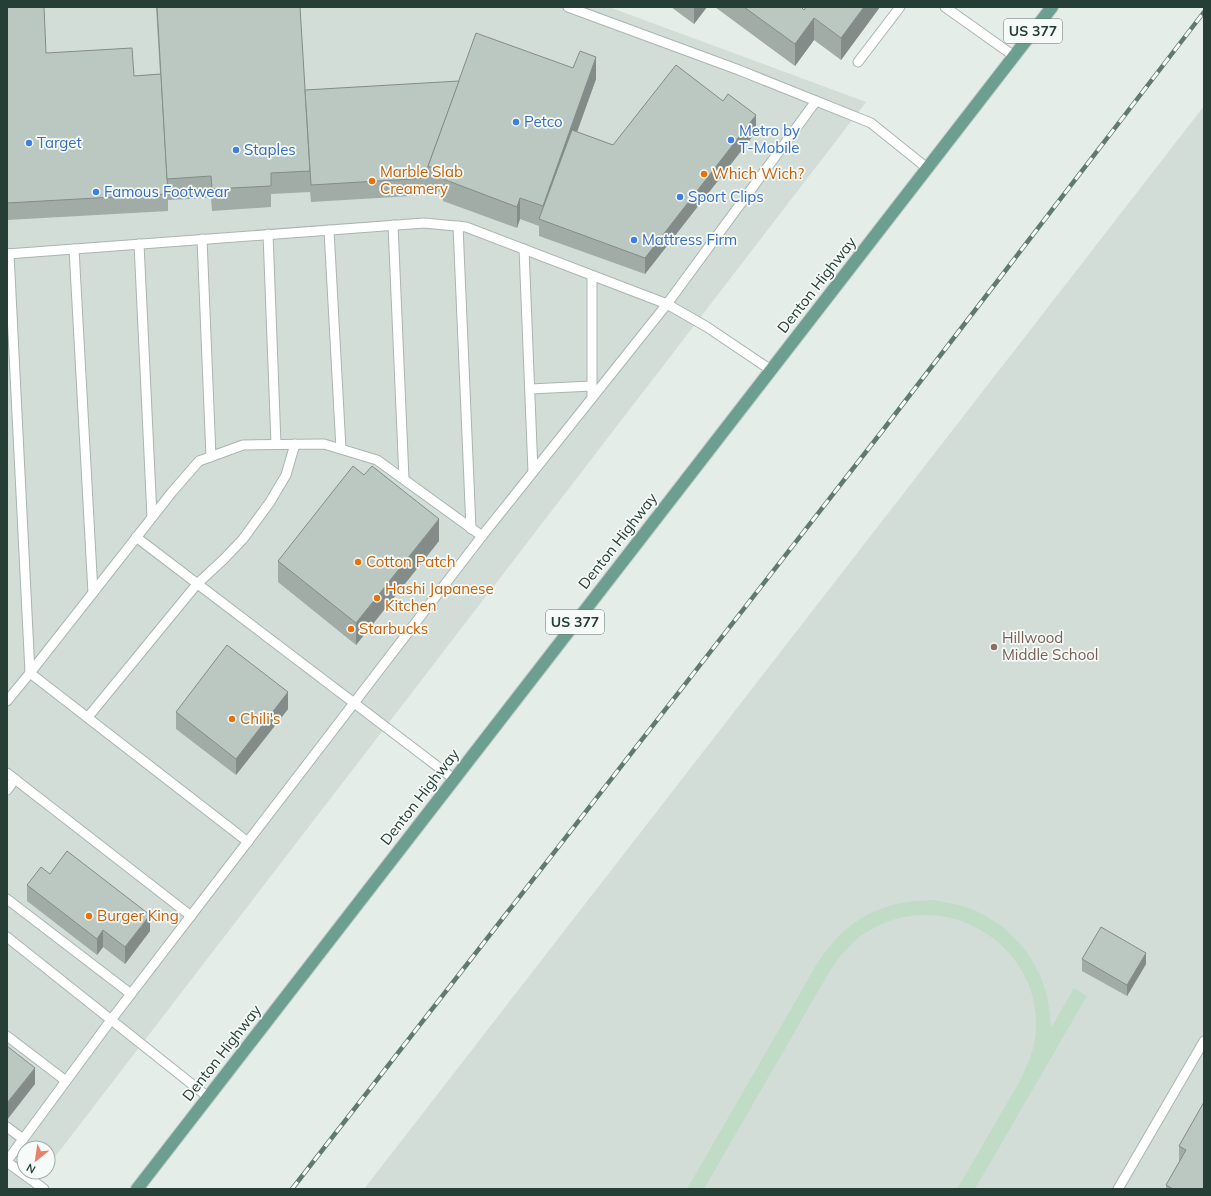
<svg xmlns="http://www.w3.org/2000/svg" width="1211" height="1196" font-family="Mulish,sans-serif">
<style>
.built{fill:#d3ddd8}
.green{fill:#c0dcc6}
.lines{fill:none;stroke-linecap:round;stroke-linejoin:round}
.service-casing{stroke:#a8b5b0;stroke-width:11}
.primary-casing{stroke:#c2c9c7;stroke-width:14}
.service{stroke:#fff;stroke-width:9}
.primary{stroke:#6d9f90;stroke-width:12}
.rail-casing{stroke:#607971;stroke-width:4.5}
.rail{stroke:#f6faf8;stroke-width:3;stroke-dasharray:9;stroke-linecap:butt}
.wall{fill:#a1aca7}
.shaded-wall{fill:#838c88}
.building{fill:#bbc8c2;stroke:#838c88}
.shop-dot{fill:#3f7fe0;stroke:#f6faf8;stroke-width:1.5}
.food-dot{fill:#e8710a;stroke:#f6faf8;stroke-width:1.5}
.education-dot{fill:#8d6e63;stroke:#f6faf8;stroke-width:1.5}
.labels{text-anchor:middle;stroke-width:3.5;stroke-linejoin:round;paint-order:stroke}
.shield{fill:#f6faf8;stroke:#647670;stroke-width:1}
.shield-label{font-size:14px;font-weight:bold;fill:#253e36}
.shop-label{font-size:15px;fill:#366cbe;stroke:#f6faf8;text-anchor:start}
.food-label{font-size:15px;fill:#c56008;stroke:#f6faf8;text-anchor:start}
.street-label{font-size:15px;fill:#253e36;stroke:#f6faf8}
.education-label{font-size:15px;fill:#785e54;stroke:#f6faf8;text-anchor:start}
</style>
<rect width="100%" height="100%" fill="#e5ede9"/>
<g class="built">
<path d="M7 7H609L866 102 48 1166V1148H24V1172H44L31 1189H7Z"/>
<path d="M1204 106V1189H364Z"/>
</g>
<path class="green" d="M932 900C945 902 959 904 971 909 1007 923 1035 954 1046 992 1049 1003 1050 1016 1051 1028L1074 988 1087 996 975 1189H957L1021 1079C1028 1063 1035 1048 1036 1030 1040 941 941 885 867 932 852 941 841 955 831 969L704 1189H687L818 962C847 919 880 901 932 900Z"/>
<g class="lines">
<g class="service-casing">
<g id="service">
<path d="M568 7 739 70 871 123 927 168"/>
<path d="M945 7 1014 56"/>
<path d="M858 62 900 7"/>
<path d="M393 225 404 479"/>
<path d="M458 226 471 529"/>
<path d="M329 230 341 449"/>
<path d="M268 234 276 444"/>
<path d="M202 239 211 457"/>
<path d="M139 244 152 517"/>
<path d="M74 249 93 593"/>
<path d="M524 249 533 472"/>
<path d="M7 254 424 223 466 227 667 304 707 327 771 370"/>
<path d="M9 254 30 673 248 842"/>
<path d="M530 389 592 386"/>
<path d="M592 398V276"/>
<path d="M136 537 454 779"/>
<path d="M7 701 30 673 172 492 199 461 243 445 324 444 377 460 482 536"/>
<path d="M88 717 197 584 224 559 243 539 270 502 286 475 295 444"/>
<path d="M7 773 191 916"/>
<path d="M7 790 15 779"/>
<path d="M7 899 131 994"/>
<path d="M7 937 208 1097"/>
<path d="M7 1036 66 1081"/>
<path d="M7 1127 23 1139"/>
<path d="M7 1161 111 1020 482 536 667 304 816 101"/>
<path d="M7 1162 44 1189"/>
<path d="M1118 1189 1204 1041"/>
</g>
</g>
<g class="primary-casing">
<path id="primary" d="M137 1189 1052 7"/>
</g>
<use href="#service" class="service"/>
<use href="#primary" class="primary"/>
<g class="rail-casing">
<path id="rail" d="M292 1189 883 430 1204 12"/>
</g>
<use href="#rail" class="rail"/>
</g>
<g class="wall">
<path d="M7 7 46 53 134 76 160 74 156 7H300L305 90 596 79 577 132 613 145 756 132 645 274 539 236V226L520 219 517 228 443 201V193L428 188V195L311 202 310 191V192L271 194V207L212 211 211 198 168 200V211L7 220Z"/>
<path d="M671 7H707L694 24Z"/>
<path d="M715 7H801L804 10 806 7H880L841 60 814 40 795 66Z"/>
<path d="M439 541 356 645 278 582V561Z"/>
<path d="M288 709 236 775 176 729V712Z"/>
<path d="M50 874 150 931 125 964 103 947 97 955 27 901V885Z"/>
<path d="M1082 959 1146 964 1127 996 1082 971Z"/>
<path d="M1204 1102V1189H1166V1185L1179 1162V1146Z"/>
</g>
<g class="shaded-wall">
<path d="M694 7H707L694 24Z"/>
<path d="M864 7H880L841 60V38Z"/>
<path d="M814 18V40L795 66V44Z"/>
<path d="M596 57V79L545 221H543V206Z"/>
<path d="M756 115V132L645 274V258Z"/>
<path d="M520 198V219L517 228V207Z"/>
<path d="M439 519V541L356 645V623Z"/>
<path d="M288 692V709L236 775V759Z"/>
<path d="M150 915V931L125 964V947Z"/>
<path d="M103 930V947L97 955V939Z"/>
<path d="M1146 953V964L1127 996V985Z"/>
<path d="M35 1068V1084L7 1120V1103Z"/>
</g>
<g class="building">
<path d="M7 7H44L46 53 132 48 134 76 161 74 168 194 7 203Z"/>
<path d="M157 7H300L310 171 271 173V186L212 189 211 176 167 179Z"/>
<path d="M744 7H801L804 10 806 7H864L841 38 814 18 795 44Z"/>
<path d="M476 33 573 68 580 51 596 57 543 206 520 198 517 207 443 179 446 173 428 166Z"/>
<path d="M676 65 723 101 728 94 756 115 645 258 539 219 572 130 613 145Z"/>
<path d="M459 81 428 166V178L311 185 305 90Z"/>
<path d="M353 466 364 475 372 466 439 519 356 623 278 561Z"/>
<path d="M227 645 288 692 236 759 176 712Z"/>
<path d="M67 851 150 915 125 947 103 930 97 939 27 885 41 867 50 874Z"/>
<path d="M1101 927 1146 953 1127 985 1082 959Z"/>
<path d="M7 1046 35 1068 7 1103Z"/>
<path d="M1204 1102V1189H1173L1166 1185 1186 1150 1179 1146Z"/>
</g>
<g class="shop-dot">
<circle cx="516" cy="122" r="4"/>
<circle cx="731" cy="140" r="4"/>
<circle cx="29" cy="143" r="4"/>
<circle cx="236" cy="150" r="4"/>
<circle cx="96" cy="192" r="4"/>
<circle cx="680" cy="197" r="4"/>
<circle cx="634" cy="240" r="4"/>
</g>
<g class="food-dot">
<circle cx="704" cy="174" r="4"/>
<circle cx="372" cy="181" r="4"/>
<circle cx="358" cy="562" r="4"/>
<circle cx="377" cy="598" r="4"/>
<circle cx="351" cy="629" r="4"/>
<circle cx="232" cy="719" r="4"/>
<circle cx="89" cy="916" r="4"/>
</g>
<circle class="education-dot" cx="994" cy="647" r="4"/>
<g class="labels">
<g class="shield">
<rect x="1004" y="19" width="58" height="24" rx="3"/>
<rect x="546" y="610" width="58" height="24" rx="3"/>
</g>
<g class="shield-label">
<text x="1033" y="36">US 377</text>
<text x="575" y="627">US 377</text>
</g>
<g class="shop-label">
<text x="524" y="127">Petco</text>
<text x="739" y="136">Metro by<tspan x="739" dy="17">T-Mobile</tspan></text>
<text x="37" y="148">Target</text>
<text x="244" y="155">Staples</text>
<text x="104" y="197">Famous Footwear</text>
<text x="688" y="202">Sport Clips</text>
<text x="642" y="245">Mattress Firm</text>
</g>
<g class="food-label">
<text x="380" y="177">Marble Slab<tspan x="380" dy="17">Creamery</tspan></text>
<text x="712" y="179">Which Wich?</text>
<text x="366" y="567">Cotton Patch</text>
<text x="385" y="594">Hashi Japanese<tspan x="385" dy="17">Kitchen</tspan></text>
<text x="359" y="634">Starbucks</text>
<text x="240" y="724">Chili's</text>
<text x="97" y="921">Burger King</text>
</g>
<g class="street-label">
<text transform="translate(817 285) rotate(-52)" y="5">Denton Highway</text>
<text transform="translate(618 541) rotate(-52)" y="5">Denton Highway</text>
<text transform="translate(420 797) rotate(-52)" y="5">Denton Highway</text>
<text transform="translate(222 1053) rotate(-52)" y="5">Denton Highway</text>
</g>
<g class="education-label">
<text x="1002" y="643">Hillwood<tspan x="1002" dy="17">Middle School</tspan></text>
</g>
</g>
<rect width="1211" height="1196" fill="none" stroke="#253e36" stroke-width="16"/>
<g transform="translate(36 1160) rotate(210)"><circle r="19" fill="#f6faf8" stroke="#a2afaa"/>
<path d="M0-3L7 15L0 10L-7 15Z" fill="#e88169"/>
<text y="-6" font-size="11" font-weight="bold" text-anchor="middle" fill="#253e36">N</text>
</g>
</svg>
